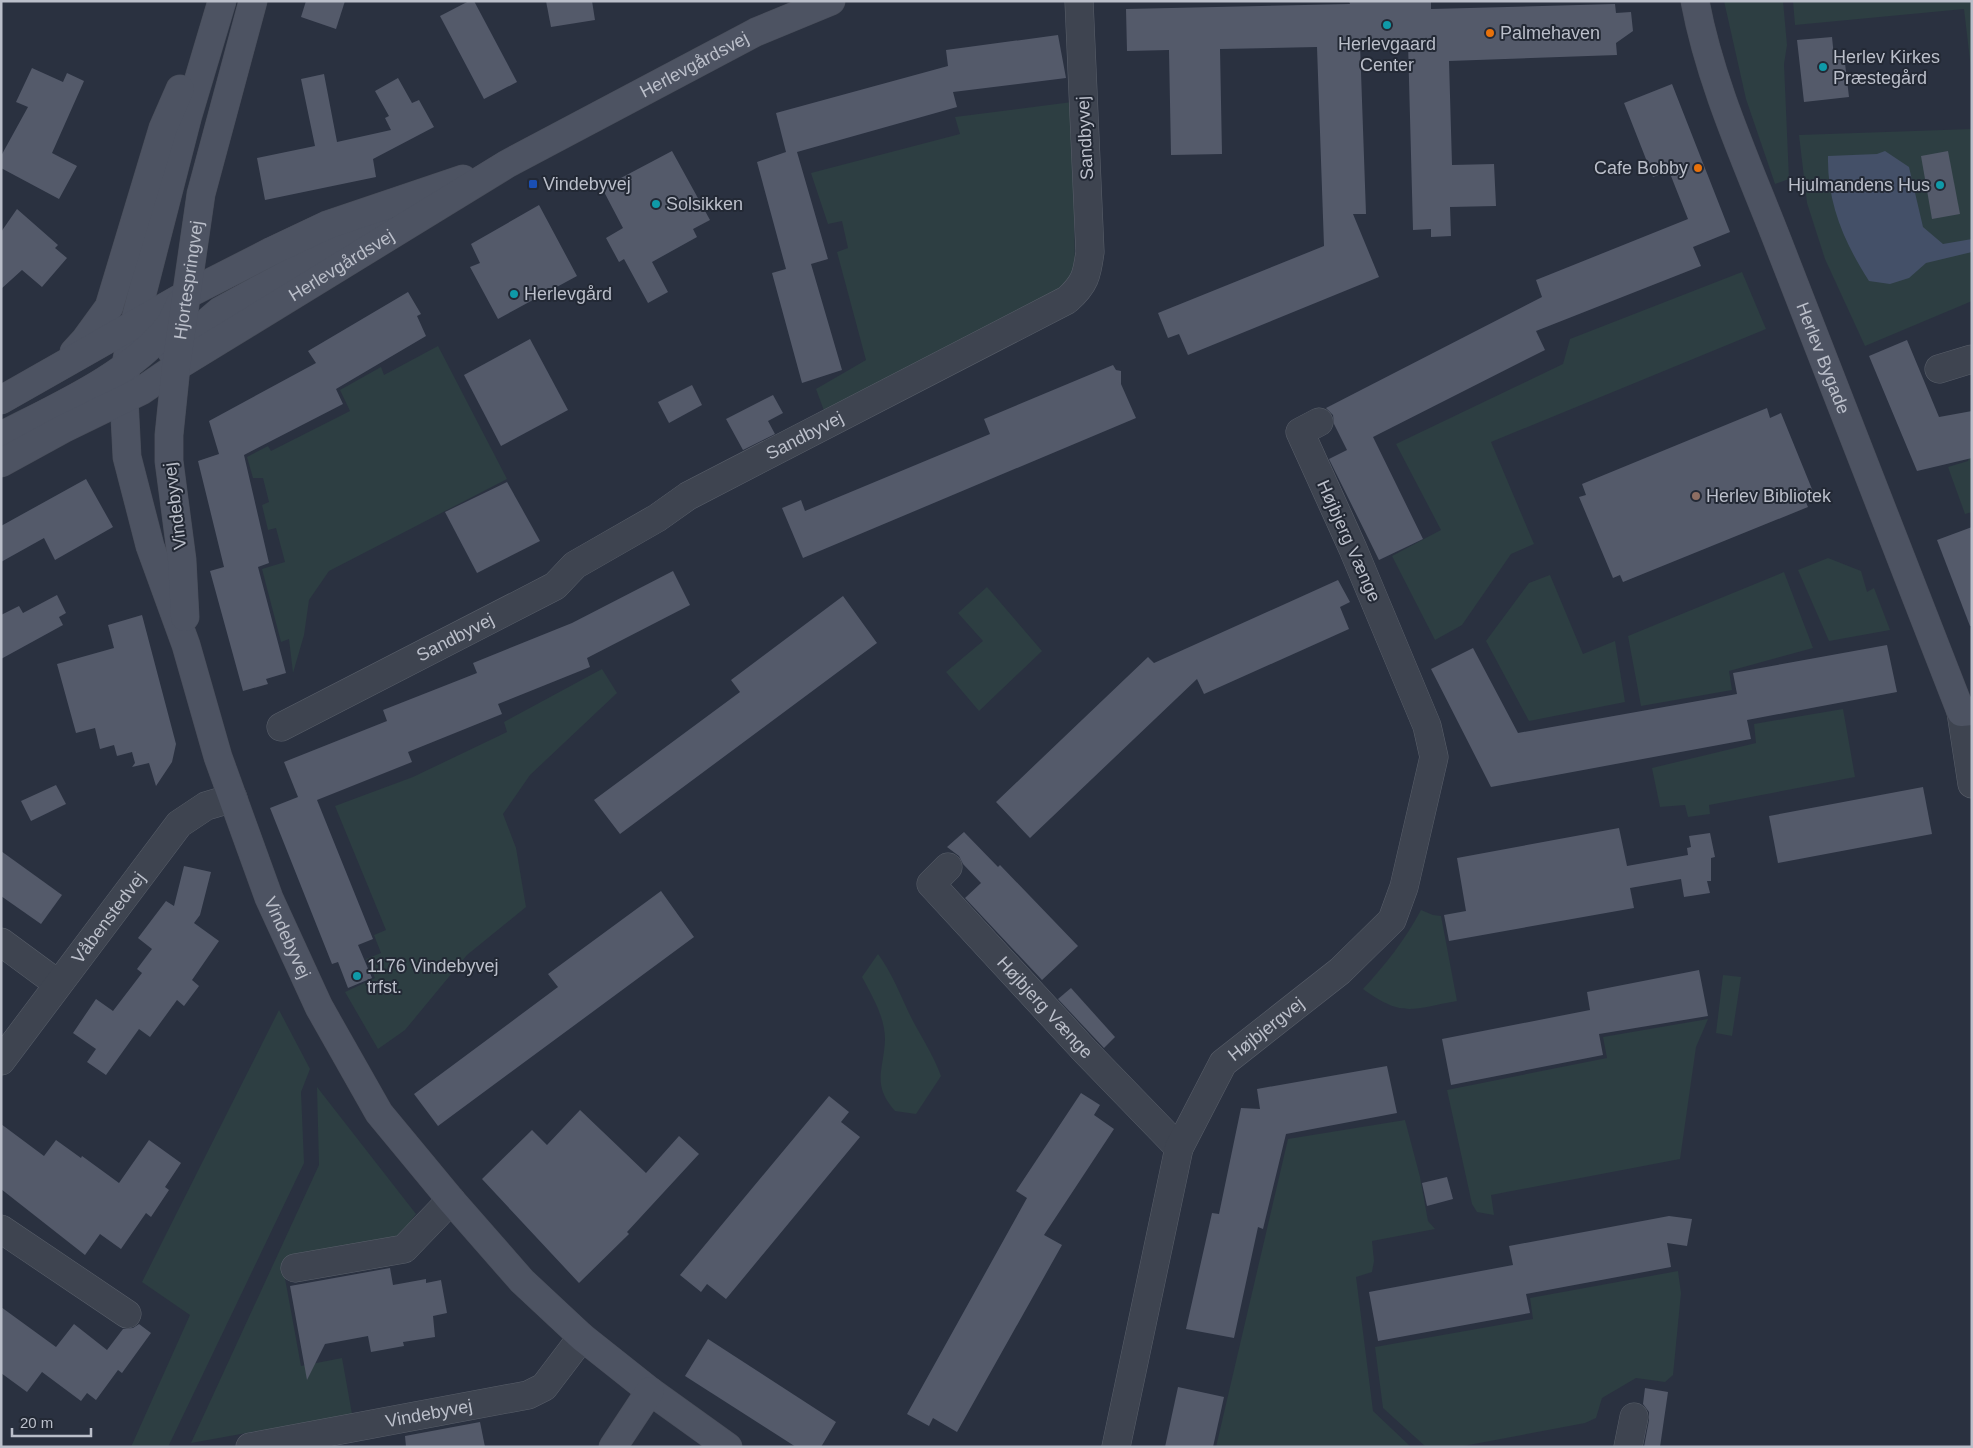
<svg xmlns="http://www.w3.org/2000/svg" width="1973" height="1448" font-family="Helvetica,sans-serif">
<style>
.green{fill:#2d3e42}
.water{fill:#445068}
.building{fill:#545a6a}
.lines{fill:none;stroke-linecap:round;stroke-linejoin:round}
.street-casing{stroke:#595f6a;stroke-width:29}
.secondary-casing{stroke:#484d59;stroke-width:29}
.street{stroke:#3e4450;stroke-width:28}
.secondary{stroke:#4d5362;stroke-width:28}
.culture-dot{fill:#0f9aa8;stroke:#232935;stroke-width:2}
.food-dot{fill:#e8710a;stroke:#232935;stroke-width:2}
.transit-dot{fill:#1a4fb4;stroke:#232935;stroke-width:2}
.education-dot{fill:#8d6e63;stroke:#232935;stroke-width:2}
.labels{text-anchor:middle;stroke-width:4;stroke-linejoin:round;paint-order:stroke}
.poi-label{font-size:18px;fill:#bbbfca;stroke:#232935;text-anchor:start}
.street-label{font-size:18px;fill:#bbbfca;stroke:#232935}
</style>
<rect width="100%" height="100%" fill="#2a3140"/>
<g class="green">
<path d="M1724 1H1783L1787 45 1784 64 1789 179 1775 184 1746 99Z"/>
<path d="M1793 1H1972V77L1964 9 1795 25Z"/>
<path d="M1072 102 1075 268 1067 286 826 416 816 389 866 360 837 252 848 248 842 221 828 224 811 173 960 134 955 117Z"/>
<path d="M1972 129V301L1865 346 1825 259 1807 203 1799 135Z"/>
<path d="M1742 272 1766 329 1491 442 1534 544 1511 554 1462 625 1435 640 1392 556 1441 530 1396 444 1563 364 1570 339Z"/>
<path d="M438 346 507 479 329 571 309 600 304 635 293 673 289 639 281 642 262 569 285 562 276 528 268 530 262 505 269 502 263 478H253L247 457 268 446 271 451 350 411 340 390 381 367 384 375Z"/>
<path d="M1972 457V512L1965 514 1948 467 1968 461 1969 458Z"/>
<path d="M1828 558 1861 571 1867 592 1874 588 1890 630 1829 641 1798 570Z"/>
<path d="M1784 572 1813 648 1729 671 1732 690 1641 706 1628 636Z"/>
<path d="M1550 575 1583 654 1615 641 1625 702 1529 721 1486 641 1529 583Z"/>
<path d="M987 587 1042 651 979 711 946 672 983 641 958 613Z"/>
<path d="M602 669 617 693 530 775 503 814 516 848 526 907 467 955 405 1030 378 1049 345 992 375 978 366 959 381 953 374 935 386 930 335 806 413 777 507 732 504 722Z"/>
<path d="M1843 709 1855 777 1709 805 1710 814 1688 817 1685 805 1660 807 1652 768 1756 743 1754 724Z"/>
<path d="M1421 910 1433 915 1441 916 1457 1001C1411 1009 1403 1018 1363 989 1386 964 1405 940 1421 910Z"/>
<path d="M878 954C894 976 902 1000 914 1023 924 1041 934 1057 941 1076L916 1114 895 1111C871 1084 884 1070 885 1039 885 1017 872 996 862 977Z"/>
<path d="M1723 975 1741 977 1732 1036 1716 1033Z"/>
<path d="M279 1010 310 1069 301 1092 304 1163 168 1447H131L190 1315 142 1282Z"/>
<path d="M1708 1019 1696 1047 1680 1159 1491 1195 1494 1215 1477 1212 1472 1204 1447 1090 1607 1058 1603 1037Z"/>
<path d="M317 1087 416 1214 392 1245 282 1262 301 1366 342 1358 352 1414 191 1443 319 1165Z"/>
<path d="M1405 1120 1420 1177 1428 1221 1435 1229 1372 1241 1374 1261 1372 1272 1356 1277 1373 1411 1411 1447H1216L1288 1139Z"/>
<path d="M1678 1271 1681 1293 1673 1375 1665 1382 1636 1378 1602 1398 1596 1418 1585 1423 1458 1447H1426L1383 1408 1375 1347 1533 1319 1530 1298Z"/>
</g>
<path class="water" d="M1885 151 1909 167 1923 227 1943 244 1972 239V252L1926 263 1909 278 1890 284 1869 281C1844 242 1827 203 1828 156L1877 154Z"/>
<g class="building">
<path d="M306 1H345L336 29 301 17Z"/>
<path d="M469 1H474L517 82 484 99 440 16Z"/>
<path d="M546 1H592L595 20 551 27Z"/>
<path d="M1349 1H1431V9L1615 4 1616 13 1631 12 1633 31 1616 43 1617 55 1449 61 1452 165 1494 164 1496 206 1450 207 1451 236 1431 237V229L1413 230 1408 42 1360 44 1366 214H1353L1379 277 1188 355 1179 334 1168 338 1158 313 1324 246 1317 47 1220 49 1222 154 1171 155 1169 50 1127 51 1126 9 1350 4Z"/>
<path d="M1058 35 1066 78 953 92 957 107 797 152 828 259 811 264 842 370 802 383 772 273 786 269 757 162 786 152 776 113 948 66 946 50Z"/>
<path d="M1832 37 1834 57 1844 55 1849 97 1804 102 1797 40Z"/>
<path d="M32 68 63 82 67 73 84 81 52 153 77 166 59 199 1 168V156L28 107 16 102Z"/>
<path d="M324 74 337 142 391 130 385 118 389 116 375 91 398 78 412 103 419 100 434 127 373 159 376 177 265 200 257 158 315 146 301 79Z"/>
<path d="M1672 84 1730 232 1693 247 1701 266 1536 331 1545 350 1373 437 1423 539 1379 560 1329 459 1347 450 1334 424 1333 415 1326 408 1542 297 1536 280 1688 219 1669 171 1653 177 1624 103Z"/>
<path d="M672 151 710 220 693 229 697 237 652 262 668 292 648 303 624 259 619 262 606 238 623 228 602 188Z"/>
<path d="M1948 151 1960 214 1932 219 1921 156Z"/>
<path d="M539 205 577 276 498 319 470 267 480 263 471 244Z"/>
<path d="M17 209 58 245 55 248 67 258 42 287 22 270 1 289V232Z"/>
<path d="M408 292 421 314 417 316 426 336 336 389 343 404 244 455 269 563 258 567 286 673 266 679 268 684 243 691 210 571 224 567 198 461 219 454 209 421 316 363 308 351Z"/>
<path d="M530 339 568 410 501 446 464 375Z"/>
<path d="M1907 340 1939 417 1972 411V458L1917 471 1869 356Z"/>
<path d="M1113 365 1116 370 1121 371V384L1136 418 803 558 782 508 801 500 805 511 990 434 984 419Z"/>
<path d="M692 385 702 405 669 423 658 402Z"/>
<path d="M773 395 783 413 768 421 775 434 743 450 726 419Z"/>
<path d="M1767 408 1770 418 1781 413 1814 494 1804 498 1808 507 1623 582 1620 575 1613 578 1579 497 1586 495 1582 484Z"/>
<path d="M86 479 113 527 55 560 44 538 1 562V526Z"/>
<path d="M507 482 540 541 477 573 445 512Z"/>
<path d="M1972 527V626H1970L1937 540Z"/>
<path d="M673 571 690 605 587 658 590 667 498 704 502 714 408 752 412 762 317 800 373 939 358 945 372 978 348 988 338 962 332 964 270 808 298 797 284 762 387 721 383 710 477 673 473 663 572 623Z"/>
<path d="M1338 580 1350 602 1340 607 1349 629 1204 694 1197 679 1030 838 996 802 1148 657 1154 663Z"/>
<path d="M57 595 66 613 59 617 63 625 1 659V615L19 606 23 613Z"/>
<path d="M843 596 877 643 620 834 594 800 740 692 731 680Z"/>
<path d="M142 615 176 744 172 762 156 786 149 763 132 767 135 763 132 752 117 756 114 745 100 749 95 728 76 733 57 664 114 648 108 625Z"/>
<path d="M1887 645 1897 692 1747 720 1751 739 1491 787 1431 669 1473 648 1518 733 1737 694 1733 673Z"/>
<path d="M56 785 66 804 31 821 21 801Z"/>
<path d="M1923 787 1932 834 1778 863 1769 816Z"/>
<path d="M1619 828 1627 866 1688 855 1687 848 1691 847 1689 836 1710 833 1715 857 1711 858V881H1707L1710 893 1684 897 1681 879 1630 888 1634 908 1449 941 1444 915 1466 911 1457 858Z"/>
<path d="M964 832 998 867 1000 865 1078 946 1042 980 965 898 981 883 963 864 959 856 947 847Z"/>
<path d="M1 851 62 895 41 924 1 896Z"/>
<path d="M184 866 211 872 200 915 194 923 219 941 192 980 199 986 184 1006 177 1000 150 1037 139 1029 106 1075 87 1062 96 1049 73 1033 96 999 113 1011 142 973 137 969 152 949 138 938 166 901 174 906Z"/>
<path d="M661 891 694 937 438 1126 414 1094 558 987 548 974Z"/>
<path d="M1699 970 1708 1016 1599 1034 1603 1055 1451 1085 1442 1039 1590 1010 1587 992Z"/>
<path d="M1071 988 1115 1037 1104 1048 1058 999Z"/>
<path d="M1387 1066 1397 1113 1286 1134 1263 1229 1258 1227 1234 1338 1186 1329 1212 1213 1219 1214 1241 1108 1260 1109 1257 1089Z"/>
<path d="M1081 1093 1100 1105 1094 1115 1114 1129 1044 1235 1062 1245 957 1432 933 1418 929 1426 907 1414 1027 1198 1016 1191Z"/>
<path d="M829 1096 849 1112 841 1122 860 1137 726 1299 707 1284 701 1292 680 1275Z"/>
<path d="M580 1110 646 1173 679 1136 699 1154 627 1232 629 1234 579 1283 482 1179 532 1130 547 1145Z"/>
<path d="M1 1124 44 1156 56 1140 81 1158 82 1156 119 1183 149 1140 181 1163 165 1187 169 1190 151 1217 146 1213 121 1249 100 1234 85 1255 1 1189Z"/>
<path d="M1447 1177 1453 1199 1427 1206 1422 1183Z"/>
<path d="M1669 1216 1692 1219 1687 1246 1667 1243 1671 1267 1526 1294 1530 1313 1378 1341 1369 1292 1513 1265 1509 1246Z"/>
<path d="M390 1268 393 1285 426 1279V1283L441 1280 447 1313 433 1316 435 1337 403 1342 404 1346 371 1352 368 1336 325 1344 307 1380 290 1286Z"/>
<path d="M1 1307 56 1347 74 1324 107 1350 123 1329 133 1328 139 1324 151 1333 122 1373 118 1370 96 1400 87 1393 81 1401 42 1372 27 1392 1 1373Z"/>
<path d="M708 1339 836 1422 821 1447H796L685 1376Z"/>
<path d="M1178 1387 1224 1397 1213 1447H1165Z"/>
<path d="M1645 1388 1668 1392 1660 1447H1644L1649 1420V1412L1643 1404Z"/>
<path d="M480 1422 485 1447H406L405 1436Z"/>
</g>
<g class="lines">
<g class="street-casing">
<g id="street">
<path d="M1939 369 1972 359"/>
<path d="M1961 712 1972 784"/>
<path id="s1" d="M281 727 555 586 575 565 657 518 688 496 1067 300C1085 284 1087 275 1090 252L1079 1"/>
<path id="s2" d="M948 867 931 884 1085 1051 1179 1148"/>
<path d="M1 942 58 984"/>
<path id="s3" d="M1 1061 179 824 206 806 233 798"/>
<path d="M1 1229 127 1314"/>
<path d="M295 1268 404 1249 451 1200"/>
<path id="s4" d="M250 1447 528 1395 544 1387 582 1337"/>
<path id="s5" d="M1116 1447 1179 1148 1223 1063 1340 971 1392 920 1404 887 1434 757 1427 726 1353 549 1300 432 1319 422"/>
<path d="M1628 1447 1634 1417"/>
</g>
</g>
<g class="secondary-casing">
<g id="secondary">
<path id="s6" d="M222 1 188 115 134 325 126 364 124 398 127 457 150 546 186 645 218 757 269 898 319 1007 379 1113 451 1200 522 1281 582 1337 650 1391 728 1447"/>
<path id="s7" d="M1695 1C1711 87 1750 169 1781 250 1840 404 1902 558 1961 712L1972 711"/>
<path d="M74 352 85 340 109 307 163 128 180 89"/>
<path d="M172 352 220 311 324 254 378 217"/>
<path d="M1 400 184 296 272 251 327 225 463 179"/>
<path d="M1 436C57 407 129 376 169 326 174 319 177 310 181 302"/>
<path id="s8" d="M1 463 63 429 141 391 176 367 507 164 756 32 831 1"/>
<path id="s9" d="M185 617 182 560 169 461V435L176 367 201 194 253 1"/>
<path d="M613 1447 650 1391"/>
</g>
</g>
<use href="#street" class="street"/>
<use href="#secondary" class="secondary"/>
</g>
<g class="culture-dot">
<circle cx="1387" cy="25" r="5"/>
<circle cx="1823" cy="67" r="5"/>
<circle cx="1940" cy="185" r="5"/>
<circle cx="656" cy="204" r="5"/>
<circle cx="514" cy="294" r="5"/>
<circle cx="357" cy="976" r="5"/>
</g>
<g class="food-dot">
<circle cx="1490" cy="33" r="5"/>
<circle cx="1698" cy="168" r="5"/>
</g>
<rect class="transit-dot" x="528" y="179" width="10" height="10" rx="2.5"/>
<circle class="education-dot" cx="1696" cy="496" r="5"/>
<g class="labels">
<g class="poi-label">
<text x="1500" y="39">Palmehaven</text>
<text x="1387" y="50" text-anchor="middle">Herlevgaard<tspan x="1387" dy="21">Center</tspan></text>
<text x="1833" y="63">Herlev Kirkes<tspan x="1833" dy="21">Præstegård</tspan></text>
<text x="1688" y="174" text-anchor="end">Cafe Bobby</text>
<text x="543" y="190">Vindebyvej</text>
<text x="1930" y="191" text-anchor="end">Hjulmandens Hus</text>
<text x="666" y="210">Solsikken</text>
<text x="524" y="300">Herlevgård</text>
<text x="1706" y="502">Herlev Bibliotek</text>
<text x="367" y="972">1176 Vindebyvej<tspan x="367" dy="21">trfst.</tspan></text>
</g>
<g class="street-label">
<text dy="6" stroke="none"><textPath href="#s8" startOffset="800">Herlevgårdsvej</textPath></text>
<text transform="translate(1085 138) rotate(-93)" y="6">Sandbyvej</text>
<text dy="6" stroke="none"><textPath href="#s8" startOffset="394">Herlevgårdsvej</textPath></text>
<text dy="6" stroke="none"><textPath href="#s9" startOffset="339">Hjortespringvej</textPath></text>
<text dy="6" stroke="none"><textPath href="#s7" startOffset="380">Herlev Bygade</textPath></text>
<text dy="6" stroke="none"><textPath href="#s1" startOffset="601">Sandbyvej</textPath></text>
<text transform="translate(175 506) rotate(-97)" y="6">Vindebyvej</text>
<text transform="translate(1349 541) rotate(66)" y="6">Højbjerg Vænge</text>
<text dy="6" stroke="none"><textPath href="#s1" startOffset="196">Sandbyvej</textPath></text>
<text dy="6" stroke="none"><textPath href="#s3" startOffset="179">Våbenstedvej</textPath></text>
<text dy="6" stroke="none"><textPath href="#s6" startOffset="976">Vindebyvej</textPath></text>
<text dy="6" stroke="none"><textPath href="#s2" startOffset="192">Højbjerg Vænge</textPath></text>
<text dy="6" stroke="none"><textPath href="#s5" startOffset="456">Højbjergvej</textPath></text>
<text dy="6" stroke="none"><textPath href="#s4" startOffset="182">Vindebyvej</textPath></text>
</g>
</g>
<rect width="1973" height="1448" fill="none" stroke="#bbbfca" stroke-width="5"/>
<path d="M12 1428v8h79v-8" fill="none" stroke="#bbbfca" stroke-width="2.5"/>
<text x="20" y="1428" font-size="15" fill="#bbbfca" stroke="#232935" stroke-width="4" paint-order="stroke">20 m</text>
</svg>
